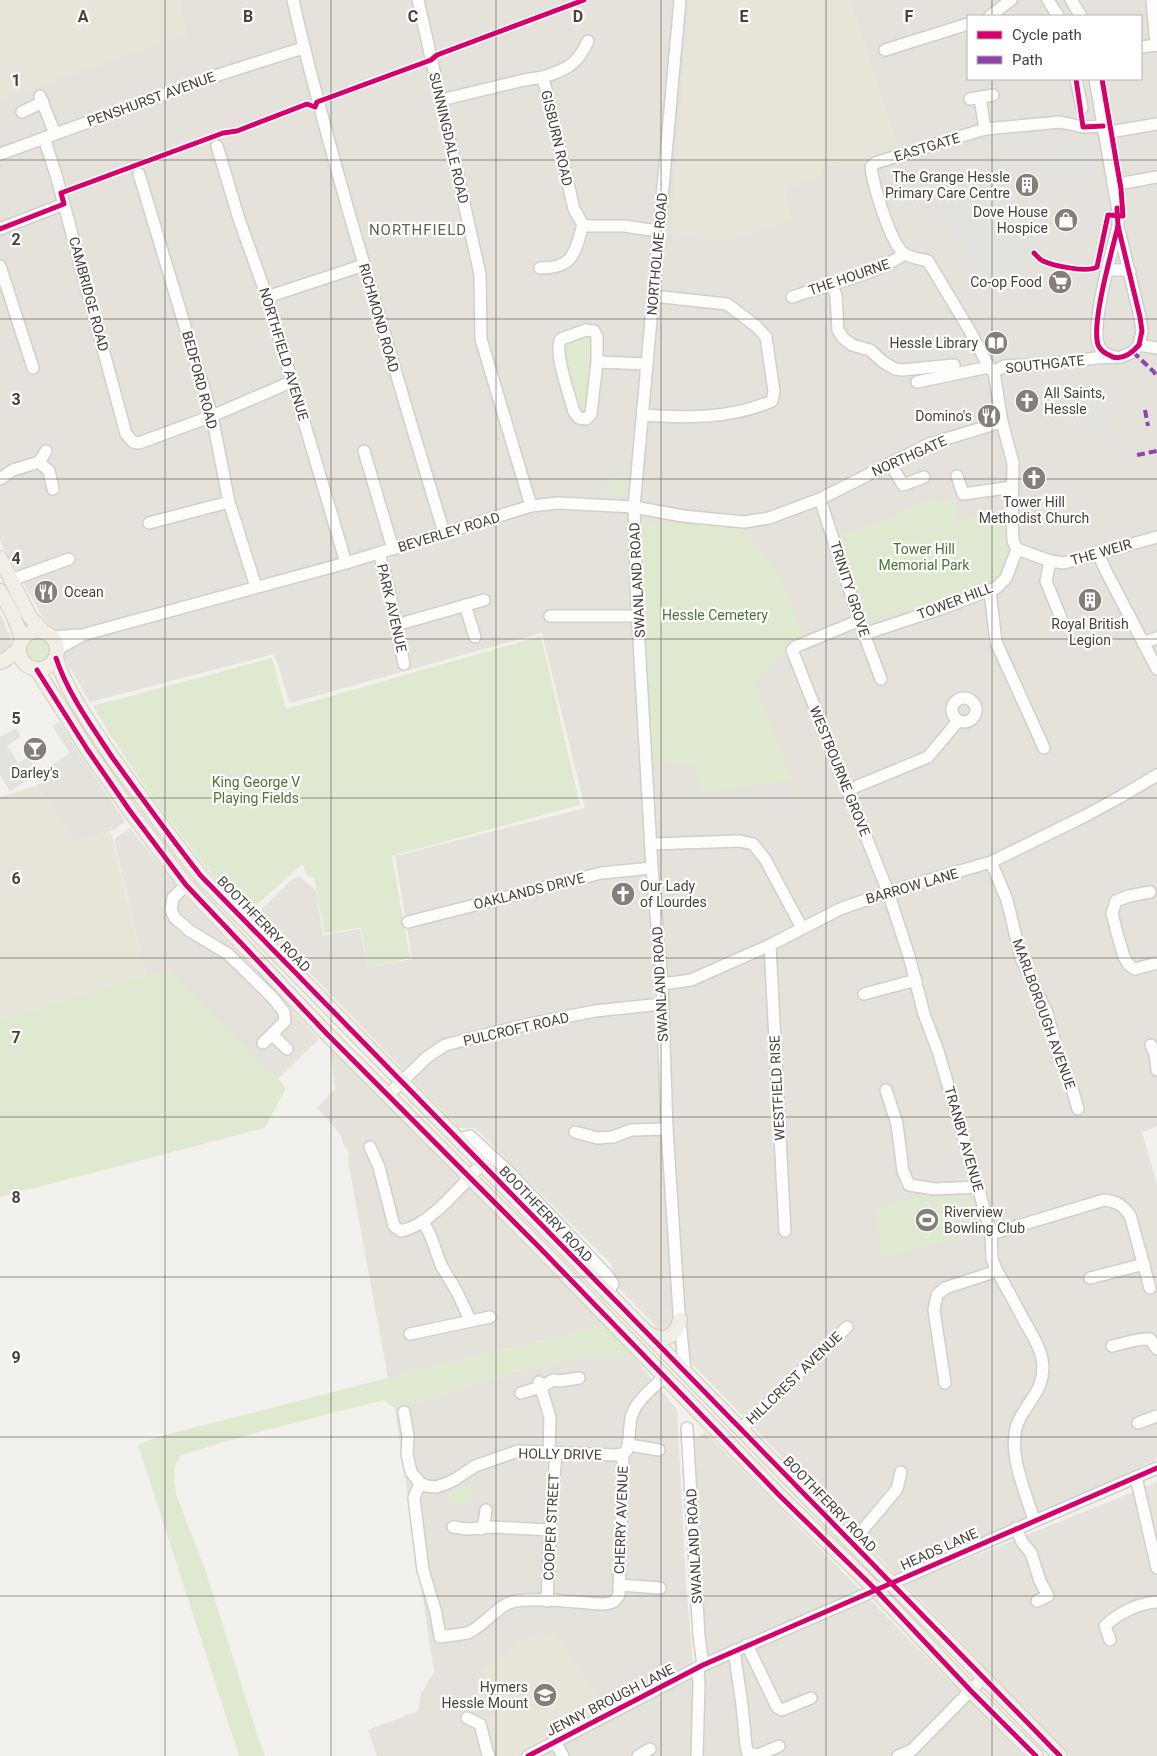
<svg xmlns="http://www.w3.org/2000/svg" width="1157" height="1756" font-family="Roboto,sans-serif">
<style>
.residential{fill:#e5e2dc;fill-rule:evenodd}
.education{fill:#e7e4da}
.green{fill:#dfe9d0}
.parking{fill:#e4e2de}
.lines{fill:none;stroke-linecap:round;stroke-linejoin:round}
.minor-casing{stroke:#d0cfcb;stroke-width:14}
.major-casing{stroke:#d2ccbd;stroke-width:16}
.minor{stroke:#fdfdfc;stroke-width:11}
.major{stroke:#f1eee6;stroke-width:14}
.quiet{stroke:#8e44ad;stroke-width:4;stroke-dasharray:8 4;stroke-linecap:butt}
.cycleway-casing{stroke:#fff;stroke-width:8}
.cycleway{stroke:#d6006c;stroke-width:5}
.grid{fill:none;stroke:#48423a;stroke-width:1;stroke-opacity:0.55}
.labels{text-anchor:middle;stroke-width:4.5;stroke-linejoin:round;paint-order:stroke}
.street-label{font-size:14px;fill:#48423a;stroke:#fff}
.poi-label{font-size:14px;fill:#48423a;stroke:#fff;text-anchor:end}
.park-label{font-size:14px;fill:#4a7433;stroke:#fff}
.neighbourhood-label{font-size:15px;letter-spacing:1px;fill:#696052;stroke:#fff}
.grid-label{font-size:16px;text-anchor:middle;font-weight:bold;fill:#48423a;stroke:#fff;stroke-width:4.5;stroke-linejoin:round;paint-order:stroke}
</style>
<rect width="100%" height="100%" fill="#f2f1ed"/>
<g class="residential">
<path d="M0 0H1157V1126L1142 1132 1157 1184V1459L1036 1518 895 1574 616 1285 611 1264 475 1128H459L255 916 292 879 300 877 316 890 323 935 360 929 368 967 412 959 395 856 585 808 542 633 290 703 274 654 90 702 64 658V639L43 618 0 541ZM968 16H1141V79H968Z"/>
<path d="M0 614 11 638V645L7 652 0 656Z"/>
<path d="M82 757 125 821 114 830 75 842 43 793 35 786 50 778Z"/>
<path d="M130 828 186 897 319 1039 278 1079 271 1076 167 970 146 977 114 839Z"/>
<path d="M330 1048 552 1272 606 1325 388 1378 348 1161 349 1153 343 1144 341 1135 317 1108 335 1089Z"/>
<path d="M633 1356 677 1410 686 1583 696 1697 692 1756H515L604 1708 582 1675 494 1691 499 1715 491 1746 496 1756H377L368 1730 418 1711 421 1694 434 1672 395 1409 516 1371 582 1357Z"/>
<path d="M705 1432 1024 1756H701L703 1676 708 1647 703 1632 692 1441Z"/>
<path d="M1148 1486 1157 1531V1756H1070L905 1584Z"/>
</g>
<g class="education">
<path d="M0 0H181L187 35 0 100Z"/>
<path d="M689 0H851L898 147 864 161 862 163 830 167 822 171 823 175 785 190 793 221 747 235 723 240 670 234Z"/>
<path d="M35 786 43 793 75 841 109 832 112 835 146 977 0 1020V797Z"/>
<path d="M1157 1481V1531L1148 1486Z"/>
<path d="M555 1632 605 1708 515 1756H496L491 1746 486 1718 499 1714 494 1691 482 1671 516 1644 535 1635Z"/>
</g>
<g class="green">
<path d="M587 332 592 338 587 406 585 409 580 410 562 345Z"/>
<path d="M627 468 624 496 597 494Z"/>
<path d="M935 497 936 502 954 499 958 520 987 514 1005 513 1009 548 1008 558 1000 581 910 614 907 609 867 622 864 618 840 535 896 516 899 512Z"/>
<path d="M635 523 713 524 743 531 778 572 802 633 754 681 792 780 699 793 697 764 654 763Z"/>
<path d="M541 636 580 805 392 856 410 958 368 967 361 928 324 933 314 877H308L302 864 249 912 207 869 155 801 112 738 93 706 272 658 286 709Z"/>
<circle cx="39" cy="650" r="14"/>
<path d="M167 970 271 1076 278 1079 286 1088 265 1128 0 1197V1020Z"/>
<path d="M923 1194 970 1196 980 1231 882 1258 875 1209Z"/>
<path d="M606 1325 633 1356 582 1357 516 1371 395 1409 384 1400 251 1434 181 1455 174 1468 176 1494 205 1569 258 1737 265 1756H239L138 1445 157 1437 388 1378Z"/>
<path d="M462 1486H471L473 1493 472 1499 464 1504 454 1506 446 1499 451 1491Z"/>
</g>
<g class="parking">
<path d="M1035 128 1039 149 1021 153 1017 131Z"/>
<path d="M1091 140 1097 176 1044 185 1039 154 1043 153 1042 149Z"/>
<path d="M1006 160 1015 206 1001 208 992 163Z"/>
<path d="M993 184 1004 233 1019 229 1032 234 1038 261 1011 268 1020 293 995 299 970 255 949 229 937 198Z"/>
<path d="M1082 203 1112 204 1113 228H1085Z"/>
<path d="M1108 288 1114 289 1109 317 1103 319Z"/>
<path d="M1087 390 1091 401 1099 407 1108 406 1114 435 1106 436 1087 424 1078 392Z"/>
<path d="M1095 575 1101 587 1073 600 1067 587Z"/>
<path d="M59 722 82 757 50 778 44 770 70 753 52 726Z"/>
<path d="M16 728 21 736 7 746 18 763 28 757 40 776 32 781 30 779 10 791 0 775V737Z"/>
<path d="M789 785 799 807 793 810 790 805 777 811 774 807 785 787Z"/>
</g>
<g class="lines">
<g class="minor-casing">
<g id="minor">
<path d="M293 0C310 77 332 152 353 227 383 330 413 431 444 533"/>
<path d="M418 0 480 274 481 339 531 506"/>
<path d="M680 0 634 507 637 606 652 868 662 984 667 1129 679 1312 685 1371"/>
<path d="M1048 0 1058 16"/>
<path d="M1071 0 1081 16"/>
<path d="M1152 0 1156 45"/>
<path d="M990 16 1011 0"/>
<path d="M1141 47 1157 45"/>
<path d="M885 50 968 24"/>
<path d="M543 77C566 70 578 64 588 41"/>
<path d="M1076 79 1082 108"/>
<path d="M1095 79 1118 211V226L1140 317 1142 331 1139 345"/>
<path d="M40 96 55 134"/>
<path d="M980 98 985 129"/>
<path d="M970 99 993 95"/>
<path d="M441 100 524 80 543 77 574 209 583 225 591 226H624L658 231"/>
<path d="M22 112 43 102"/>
<path d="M1104 133 1157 124"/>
<path d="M44 138 56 175 126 434 133 442 139 443 212 416 291 382"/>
<path d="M217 146 239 219 267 297 346 563"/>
<path d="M0 154 218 75 303 48"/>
<path d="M139 174 212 416 229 502 256 587"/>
<path d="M1113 185 1157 177"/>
<path d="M0 229 64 204"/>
<path d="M0 266 33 368"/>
<path d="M540 268C574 268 574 254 583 225"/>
<path d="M1107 270H1123L1130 272"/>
<path d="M832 283 836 296 838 330 843 338 852 345 870 350 883 362 895 369 902 370 954 365"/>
<path d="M267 297 364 265"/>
<path d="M792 297C828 284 874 276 904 254"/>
<path d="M1139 345 1157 348"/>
<path d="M1114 357C1108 355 1102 353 1099 346 1090 327 1112 250 1118 227"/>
<path d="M597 362V337L594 331 586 330 561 339C553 350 570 397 574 412L579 418 586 419 591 414 597 362 647 364"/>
<path d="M994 372 1004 366 1048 364 1096 358 1121 357 1133 352 1139 345"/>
<path d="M917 382 989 367"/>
<path d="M643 415C687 418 731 419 772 401L774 391 766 337 756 326 727 304 653 296"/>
<path d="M364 451 393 549"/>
<path d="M39 462 46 451"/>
<path d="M890 463 903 485 924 477"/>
<path d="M957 476 963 494 1013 487"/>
<path d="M0 479 13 470 39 462 49 471 53 489"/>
<path d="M820 499 864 634 881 679"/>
<path d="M149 523 229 502"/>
<path d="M1017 549 1050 561 1064 563 1157 537"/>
<path d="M1097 552 1108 575 1157 669"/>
<path d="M379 553 389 589 404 664"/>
<path d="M1050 561 1046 581 1061 618"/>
<path d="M11 580 69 559"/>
<path d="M990 591 996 642 1044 748"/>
<path d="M465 605 475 637"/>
<path d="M550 616H638"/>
<path d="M860 620 795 647 792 650 888 892 909 956 924 1014 938 1051 978 1187 991 1234 992 1259 997 1271C1007 1288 1016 1306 1026 1324 1032 1335 1040 1346 1042 1359 1048 1391 1023 1403 1016 1428 1009 1456 1026 1494 1034 1520"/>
<path d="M396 625 484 600"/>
<path d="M864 634 940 609 996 588 1006 578 1017 549 1013 541 1012 520 1013 463 1002 422 994 372 989 367 970 331 928 261C921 259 911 258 905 254 891 246 873 184 871 167L875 163 985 129 1060 122 1083 127 1103 126"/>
<path d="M53 637 79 635"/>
<path d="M1143 643 1157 638"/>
<path d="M58 649 83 635 93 632 346 563 531 506 558 503 634 507 683 516 744 522 769 518 820 499 929 444 1002 422"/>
<circle cx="964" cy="710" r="12"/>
<path d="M848 790 928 757 958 721"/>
<path d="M652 844 740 841 753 844 765 859 802 928"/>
<path d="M991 862 1007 900 1021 958 1047 1013 1059 1058 1071 1085 1078 1109"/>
<path d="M186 885 173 898 171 910 175 918 190 931 228 954 273 998 284 1012 285 1021 263 1043"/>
<path d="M1150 892 1129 896 1116 901 1112 913 1117 933 1124 957 1129 965 1135 969 1157 963"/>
<path d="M408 922 601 873 652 868"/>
<path d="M770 945 785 1231"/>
<path d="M662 984 691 980 770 945 840 909 888 892 991 862 1085 816 1120 797 1157 775"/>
<path d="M864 994 916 980"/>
<path d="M272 1034 287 1049"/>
<path d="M1151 1045 1155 1054 1157 1070"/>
<path d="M886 1090 897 1124 903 1171 909 1185 935 1189 978 1187"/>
<path d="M388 1095 426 1058 445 1045 529 1024 595 1011 662 1004"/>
<path d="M575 1132 597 1138 613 1137 631 1130 667 1129"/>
<path d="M458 1139 470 1136 509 1172 606 1274 613 1284 607 1293"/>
<path d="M370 1147 379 1167 394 1226 401 1231C431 1225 461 1185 482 1164"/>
<path d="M423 1221 431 1237 441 1265 457 1292 470 1320"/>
<path d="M991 1234 1104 1200C1116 1201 1122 1205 1130 1215L1150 1288"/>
<path d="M1090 1278 1144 1264"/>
<path d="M410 1334 490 1317"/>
<path d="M1112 1346C1126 1343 1137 1338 1150 1339L1157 1349"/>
<path d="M539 1382 550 1417 549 1453"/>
<path d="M945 1383 934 1310 937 1295 945 1288 997 1271"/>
<path d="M521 1393 541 1387 553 1380 560 1381 579 1378"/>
<path d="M404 1412 408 1436 407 1454 411 1472 420 1483 426 1486 436 1487 445 1484 454 1480 475 1466 518 1451 615 1455 623 1454 627 1450C630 1439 629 1428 631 1418 635 1401 652 1389 664 1377"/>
<path d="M1138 1423 1157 1416"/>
<path d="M687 1428 699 1636 703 1665"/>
<path d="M741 1429 847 1327"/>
<path d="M629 1445 659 1450"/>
<path d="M1136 1477 1157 1568"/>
<path d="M420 1483 414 1498 423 1570 436 1613 440 1637 468 1633 473 1630C485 1623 495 1610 507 1604 523 1595 580 1603 601 1604 610 1604 614 1603 619 1595L623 1454"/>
<path d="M453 1527 468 1529 492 1527 550 1530"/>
<path d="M1016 1528 1022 1542 1031 1553 1040 1581 1048 1596 1037 1601"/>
<path d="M481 1529 484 1523 486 1510"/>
<path d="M851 1544 897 1489 901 1472"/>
<path d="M619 1585 660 1588"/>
<path d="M547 1601 550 1530 556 1453"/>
<path d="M1110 1640 1105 1626C1118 1613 1139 1603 1157 1602"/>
<path d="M747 1645 777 1707 782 1710 811 1698"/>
<path d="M734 1651 742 1705 746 1746 748 1753 758 1755 779 1746"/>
<path d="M467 1718 480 1724 487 1751 489 1756"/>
<path d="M555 1742 563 1756"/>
<path d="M528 1756 703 1665 1157 1468"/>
<path d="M638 1756 650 1749"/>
<path d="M697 1756 699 1685 698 1667"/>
<path d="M898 1756 912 1750 983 1678"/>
</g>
</g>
<g class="major-casing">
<g id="major">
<path d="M0 558 30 617 44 632"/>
<path d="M0 591 14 617 22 639"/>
<circle cx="38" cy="650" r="19"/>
<path d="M56 658C68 694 91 725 112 757 141 797 170 837 201 876L1060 1756"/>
<path d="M0 662 5 660 19 649"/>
<path d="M37 670 87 749 130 811 186 885 328 1035 538 1246 780 1496 876 1590 971 1691 1036 1756"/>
<path d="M649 1334C665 1342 675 1338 680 1320"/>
</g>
</g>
<use href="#minor" class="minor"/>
<use href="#major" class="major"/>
<g class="quiet">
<path d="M1133 352 1154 372 1157 378"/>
<path d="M1145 410 1148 426"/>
<path d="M1137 455 1157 451"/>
</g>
<g class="cycleway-casing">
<g id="cycleway">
<path d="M1076 79 1083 127 1103 126"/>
<path d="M1117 208 1118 226 1140 317 1142 331 1139 345"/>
<path d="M1118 226C1112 251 1091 323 1098 345 1101 352 1107 354 1113 357 1123 360 1133 352 1139 345"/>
<path d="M0 229 64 204 61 193 223 133 237 131 307 104 315 107 317 102 431 60 437 55 584 0"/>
<path d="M1034 253C1037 256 1040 260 1043 261 1054 266 1088 273 1097 267L1108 215 1123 216 1121 189 1102 79"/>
<path d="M56 658C68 694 91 725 112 757 141 797 170 837 201 876L1060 1756"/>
<path d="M37 670 87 749 130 811 186 885 328 1035 538 1246 780 1496 876 1590 971 1691 1036 1756"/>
<path d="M528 1756 703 1665 1157 1468"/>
</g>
</g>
<use href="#cycleway" class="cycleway"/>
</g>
<path class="grid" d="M165 0V1756M331 0V1756M496 0V1756M661 0V1756M826 0V1756M992 0V16M992 79V1756M0 160H1157M0 319H1157M0 479H1157M0 639H1157M0 798H1157M0 958H1157M0 1117H1157M0 1277H1157M0 1437H1157M0 1596H1157"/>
<defs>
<g id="building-disc" transform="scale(1.25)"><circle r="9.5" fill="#847f79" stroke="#fff"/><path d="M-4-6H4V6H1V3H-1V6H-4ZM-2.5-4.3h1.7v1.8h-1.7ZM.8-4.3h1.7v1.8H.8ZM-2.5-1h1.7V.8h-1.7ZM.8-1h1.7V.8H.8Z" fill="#fff"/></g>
<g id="shop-disc" transform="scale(1.25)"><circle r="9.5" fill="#847f79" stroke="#fff"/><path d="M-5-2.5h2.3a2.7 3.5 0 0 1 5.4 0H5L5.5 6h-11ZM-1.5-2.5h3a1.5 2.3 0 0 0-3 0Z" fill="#fff"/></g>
<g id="supermarket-disc" transform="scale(1.25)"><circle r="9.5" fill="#847f79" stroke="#fff"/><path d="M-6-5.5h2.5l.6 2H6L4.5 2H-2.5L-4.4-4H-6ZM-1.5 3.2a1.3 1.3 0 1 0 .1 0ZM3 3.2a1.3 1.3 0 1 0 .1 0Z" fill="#fff"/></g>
<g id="library-disc" transform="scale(1.25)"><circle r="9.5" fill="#847f79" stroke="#fff"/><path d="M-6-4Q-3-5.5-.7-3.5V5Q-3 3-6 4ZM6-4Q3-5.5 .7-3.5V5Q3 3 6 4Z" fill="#fff"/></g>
<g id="church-disc" transform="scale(1.25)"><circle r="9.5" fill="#847f79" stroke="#fff"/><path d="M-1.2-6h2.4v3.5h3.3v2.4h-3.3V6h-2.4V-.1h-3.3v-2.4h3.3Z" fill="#fff"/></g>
<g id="restaurant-disc" transform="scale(1.25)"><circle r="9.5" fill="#847f79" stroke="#fff"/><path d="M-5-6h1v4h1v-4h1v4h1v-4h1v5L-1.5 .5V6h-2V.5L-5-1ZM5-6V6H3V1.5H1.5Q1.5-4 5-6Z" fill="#fff"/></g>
<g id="bar-disc" transform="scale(1.25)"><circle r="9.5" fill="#847f79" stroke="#fff"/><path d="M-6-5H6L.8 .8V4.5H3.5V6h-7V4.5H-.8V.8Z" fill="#fff"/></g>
<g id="stadium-disc" transform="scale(1.25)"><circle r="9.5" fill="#847f79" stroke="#fff"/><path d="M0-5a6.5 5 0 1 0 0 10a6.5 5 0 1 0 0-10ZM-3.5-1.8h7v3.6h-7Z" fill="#fff"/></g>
<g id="school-disc" transform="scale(1.25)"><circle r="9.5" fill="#847f79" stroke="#fff"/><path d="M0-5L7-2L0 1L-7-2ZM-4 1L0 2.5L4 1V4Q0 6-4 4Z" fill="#fff"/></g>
</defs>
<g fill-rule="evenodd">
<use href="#building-disc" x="1027" y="185"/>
<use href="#shop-disc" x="1066" y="220"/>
<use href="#supermarket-disc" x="1060" y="282"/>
<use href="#library-disc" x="996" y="343"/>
<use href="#church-disc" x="1027" y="401"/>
<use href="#restaurant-disc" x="989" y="416"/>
<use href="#church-disc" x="1034" y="478"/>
<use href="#restaurant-disc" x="46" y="592"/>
<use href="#building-disc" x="1090" y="600"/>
<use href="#bar-disc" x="35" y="749"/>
<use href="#church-disc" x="623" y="894"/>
<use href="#stadium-disc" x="927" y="1220"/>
<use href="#school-disc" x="545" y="1695"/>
</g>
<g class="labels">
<g class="street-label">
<text transform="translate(151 99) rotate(-20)" y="5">PENSHURST AVENUE</text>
<text transform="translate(449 138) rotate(77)" y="5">SUNNINGDALE ROAD</text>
<text transform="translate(557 138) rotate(77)" y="5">GISBURN ROAD</text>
<text transform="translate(927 147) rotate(-17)" y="5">EASTGATE</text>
<text transform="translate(657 254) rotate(-85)" y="5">NORTHOLME ROAD</text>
<text transform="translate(849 277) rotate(-19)" y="5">THE HOURNE</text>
<text transform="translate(89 294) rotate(75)" y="5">CAMBRIDGE ROAD</text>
<text transform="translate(379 318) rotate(74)" y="5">RICHMOND ROAD</text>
<text transform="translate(284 354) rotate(73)" y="5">NORTHFIELD AVENUE</text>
<text transform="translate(1045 364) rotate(-6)" y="5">SOUTHGATE</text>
<text transform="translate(200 380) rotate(75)" y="5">BEDFORD ROAD</text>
<text transform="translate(909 456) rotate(-24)" y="5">NORTHGATE</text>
<text transform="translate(449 532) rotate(-17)" y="5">BEVERLEY ROAD</text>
<text transform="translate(1101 552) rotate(-16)" y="5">THE WEIR</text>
<text transform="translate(637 580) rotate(-93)" y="5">SWANLAND ROAD</text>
<text transform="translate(850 589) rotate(72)" y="5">TRINITY GROVE</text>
<text transform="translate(955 601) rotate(-21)" y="5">TOWER HILL</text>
<text transform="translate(392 608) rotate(77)" y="5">PARK AVENUE</text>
<text transform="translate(840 771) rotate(68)" y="5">WESTBOURNE GROVE</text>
<text transform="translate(912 886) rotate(-16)" y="5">BARROW LANE</text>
<text transform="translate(529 891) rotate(-14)" y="5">OAKLANDS DRIVE</text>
<text transform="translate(264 924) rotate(46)" y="5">BOOTHFERRY ROAD</text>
<text transform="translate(660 984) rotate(-93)" y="5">SWANLAND ROAD</text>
<text transform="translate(1044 1014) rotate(70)" y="5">MARLBOROUGH AVENUE</text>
<text transform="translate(516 1029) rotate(-13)" y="5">PULCROFT ROAD</text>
<text transform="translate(777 1088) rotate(-93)" y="5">WESTFIELD RISE</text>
<text transform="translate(964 1139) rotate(74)" y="5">TRANBY AVENUE</text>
<text transform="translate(546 1214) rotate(46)" y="5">BOOTHFERRY ROAD</text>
<text transform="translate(794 1378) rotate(-44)" y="5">HILLCREST AVENUE</text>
<text transform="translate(560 1454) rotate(1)" y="5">HOLLY DRIVE</text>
<text transform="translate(830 1504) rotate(46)" y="5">BOOTHFERRY ROAD</text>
<text transform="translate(621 1520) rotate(-88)" y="5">CHERRY AVENUE</text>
<text transform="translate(551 1527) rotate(-87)" y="5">COOPER STREET</text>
<text transform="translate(694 1546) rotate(-93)" y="5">SWANLAND ROAD</text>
<text transform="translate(939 1549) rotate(-24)" y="5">HEADS LANE</text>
<text transform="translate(610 1700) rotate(-27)" y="5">JENNY BROUGH LANE</text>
</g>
<g class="poi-label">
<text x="1010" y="182">The Grange Hessle<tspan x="1010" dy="16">Primary Care Centre</tspan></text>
<text x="1048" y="217">Dove House<tspan x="1048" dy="16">Hospice</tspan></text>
<text x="1042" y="287">Co-op Food</text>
<text x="978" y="348">Hessle Library</text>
<text x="1044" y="398" text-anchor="start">All Saints,<tspan x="1044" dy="16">Hessle</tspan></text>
<text x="972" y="421">Domino's</text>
<text x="1034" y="507" text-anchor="middle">Tower Hill<tspan x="1034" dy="16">Methodist Church</tspan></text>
<text x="64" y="597" text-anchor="start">Ocean</text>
<text x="1090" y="629" text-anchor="middle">Royal British<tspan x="1090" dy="16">Legion</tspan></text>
<text x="35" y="778" text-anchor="middle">Darley's</text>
<text x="640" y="891" text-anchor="start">Our Lady<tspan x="640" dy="16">of Lourdes</tspan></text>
<text x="944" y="1217" text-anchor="start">Riverview<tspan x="944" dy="16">Bowling Club</tspan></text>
<text x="528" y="1692">Hymers<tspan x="528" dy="16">Hessle Mount</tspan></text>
</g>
<g class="park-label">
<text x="924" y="554">Tower Hill<tspan x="924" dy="16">Memorial Park</tspan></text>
<text x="715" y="620">Hessle Cemetery</text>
<text x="256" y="787">King George V<tspan x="256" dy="16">Playing Fields</tspan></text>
</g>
<g class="neighbourhood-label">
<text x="418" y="235">NORTHFIELD</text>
</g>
</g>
<g class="grid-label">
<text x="83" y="22">A</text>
<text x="248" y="22">B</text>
<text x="413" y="22">C</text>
<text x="578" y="22">D</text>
<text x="744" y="22">E</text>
<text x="909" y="22">F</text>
<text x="16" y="86">1</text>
<text x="16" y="245">2</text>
<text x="16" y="405">3</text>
<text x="16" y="564">4</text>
<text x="16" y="724">5</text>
<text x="16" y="884">6</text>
<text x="16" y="1043">7</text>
<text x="16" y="1203">8</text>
<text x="16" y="1363">9</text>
</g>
<rect x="967" y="15" width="175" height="65" fill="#ffffff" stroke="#b6b3b0"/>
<rect x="977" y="31" width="25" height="8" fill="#d6006c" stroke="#b6b3b0"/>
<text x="1012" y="40" font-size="15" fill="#48423a">Cycle path</text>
<rect x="977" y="56" width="25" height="8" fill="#8e44ad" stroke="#b6b3b0"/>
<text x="1012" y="65" font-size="15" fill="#48423a">Path</text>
</svg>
